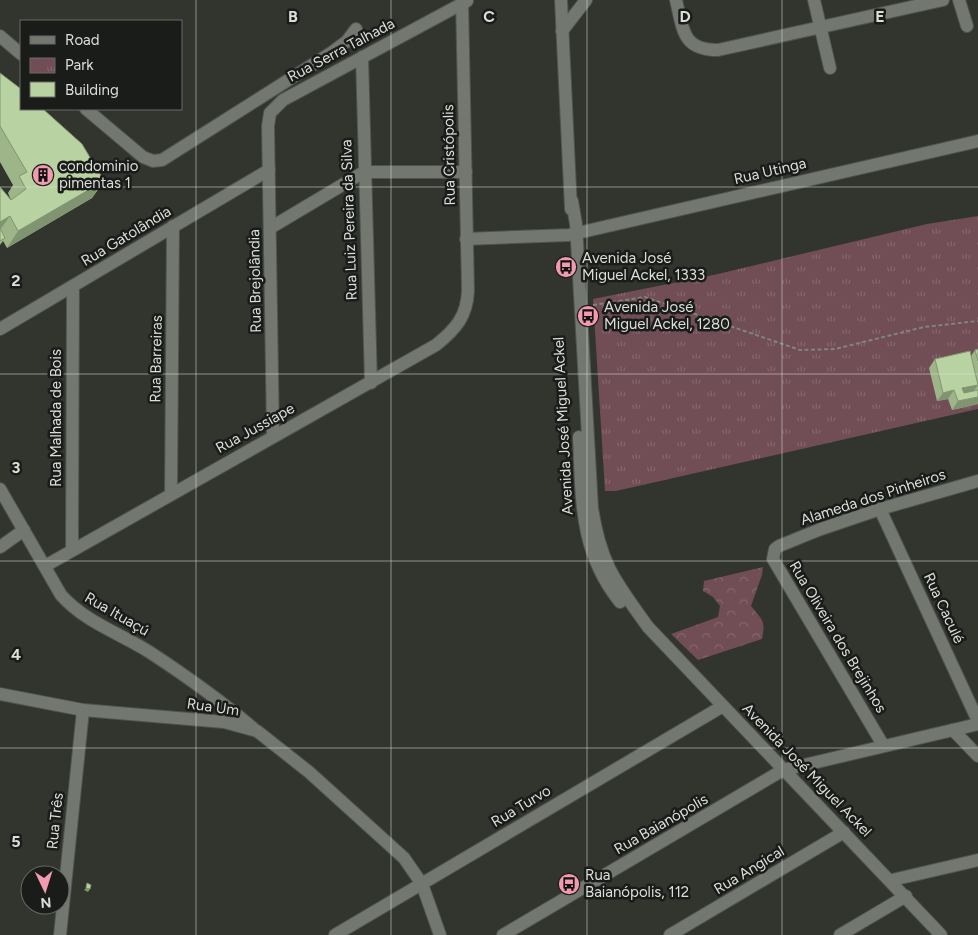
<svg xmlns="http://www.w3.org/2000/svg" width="978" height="935" font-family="Figtree,sans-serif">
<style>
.forest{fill:url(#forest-crowns)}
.park{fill:url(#park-tufts)}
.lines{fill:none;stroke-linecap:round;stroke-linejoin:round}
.minor-casing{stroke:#50524d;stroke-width:14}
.path{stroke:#81847e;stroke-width:2;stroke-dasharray:4 2.5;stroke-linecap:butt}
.minor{stroke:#72776f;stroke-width:12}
.wall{fill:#9eb58a}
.shaded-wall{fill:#819471}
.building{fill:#b8d3a1;stroke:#819471}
.grid{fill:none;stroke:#dcdeda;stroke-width:1;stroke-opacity:0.55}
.labels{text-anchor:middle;stroke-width:5;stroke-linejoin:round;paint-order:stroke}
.street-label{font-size:15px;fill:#dcdeda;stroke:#1a1c19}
.poi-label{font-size:15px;fill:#dcdeda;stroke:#1a1c19;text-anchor:start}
.grid-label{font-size:16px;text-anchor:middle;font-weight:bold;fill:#dcdeda;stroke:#1a1c19;stroke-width:5;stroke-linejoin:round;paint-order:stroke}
</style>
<defs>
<pattern id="forest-crowns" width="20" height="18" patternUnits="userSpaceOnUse" patternTransform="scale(1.25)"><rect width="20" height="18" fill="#714d55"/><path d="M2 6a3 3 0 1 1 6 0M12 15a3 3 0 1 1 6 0" fill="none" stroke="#85666d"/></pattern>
<pattern id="park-tufts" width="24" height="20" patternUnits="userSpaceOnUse" patternTransform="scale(1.25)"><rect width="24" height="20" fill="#714d55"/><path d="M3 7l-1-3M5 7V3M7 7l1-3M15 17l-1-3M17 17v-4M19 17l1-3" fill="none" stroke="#85666d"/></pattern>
</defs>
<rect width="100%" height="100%" fill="#31352e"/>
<path class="forest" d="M763 567 762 575 751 606C762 620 766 620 762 639L698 660 671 634 718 617 720 606 713 597 703 591 704 581Z"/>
<path class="park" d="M978 216V409L616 491H605L593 299 718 274 927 224Z"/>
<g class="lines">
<g class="minor-casing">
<g id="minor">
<path d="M561 0 571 209"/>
<path d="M676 0C683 29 682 50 718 50L943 0"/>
<path d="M814 0 830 68"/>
<path d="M959 0 967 26"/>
<path d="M562 31 586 0"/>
<path d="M0 36 21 54"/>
<path d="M362 57 371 383"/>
<path d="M86 109 143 157 153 161 162 160 331 53 347 41 356 29"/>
<path d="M572 201 576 224 592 508C601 566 616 582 648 627L941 935"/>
<path d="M270 228 364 172H466"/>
<path d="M466 239 569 235 978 141"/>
<path d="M0 329 269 170"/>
<path d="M273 435 268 126 270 113 283 100 467 1"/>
<path d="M579 437C582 499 579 551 620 602"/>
<path d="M0 489 61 595C86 623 120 633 151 653 186 676 221 701 253 728"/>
<path d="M171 493 173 226"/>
<path d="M880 509 978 721"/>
<path d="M0 547 24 530"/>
<path d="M72 550 73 286"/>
<path d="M45 566 436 345C456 329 467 316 468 291L462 0"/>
<path d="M0 694 83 710 224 722 257 731 309 772 404 858 422 884 440 935"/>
<path d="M953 730 978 756"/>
<path d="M883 745 773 559 775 549 779 546 821 529 880 509 978 481"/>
<path d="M892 880 978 860"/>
<path d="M60 935 83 710"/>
<path d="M335 935 723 706"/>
<path d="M503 935 783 770 978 724"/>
<path d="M670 935 844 832"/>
<path d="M840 935 906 896"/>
</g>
</g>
<path class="path" d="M593 305 645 297 800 350 835 349 924 327 978 321"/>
<use href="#minor" class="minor"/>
</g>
<g class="wall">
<path d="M0 73 104 181 92 198 7 248 3 241 0 245V187L11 200 8 193 13 185 0 162Z"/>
<path d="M978 349V404L952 410 948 399 937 401 929 368 935 359 971 356 975 350Z"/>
</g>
<g class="shaded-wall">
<path d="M104 181 92 198 7 248 18 231Z"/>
<path d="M10 216 0 230V222Z"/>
<path d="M978 385 972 393 956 397 962 388Z"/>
<path d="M954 390 948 399 937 401 943 393Z"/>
<path d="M978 397V404L952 410 958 401Z"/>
<path d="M86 888 90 889 88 892 84 890Z"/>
</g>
<g class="building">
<path d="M0 73 21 89V109H43L82 144 104 181 18 231 10 216 0 222V187L11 200 26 189 19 176 27 172 0 126Z"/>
<path d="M0 228 5 238 0 241Z"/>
<path d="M978 349V361L975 350Z"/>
<path d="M970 351 978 385 962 388 964 393 978 390V397L958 401 954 390 943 393 935 359Z"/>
<path d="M87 883 91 885 90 889 86 888Z"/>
</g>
<path class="grid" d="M196 0V935M391 0V935M587 0V935M782 0V935M0 187H978M0 374H978M0 561H978M0 748H978"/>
<defs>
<g id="building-disc" transform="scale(1.125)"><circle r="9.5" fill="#f29aaf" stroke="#1a1c19"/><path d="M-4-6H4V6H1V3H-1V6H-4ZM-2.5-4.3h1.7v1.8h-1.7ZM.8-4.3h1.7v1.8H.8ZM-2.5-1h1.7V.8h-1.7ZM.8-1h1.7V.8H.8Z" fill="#111"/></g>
<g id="bus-disc" transform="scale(1.125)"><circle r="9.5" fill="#f29aaf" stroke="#1a1c19"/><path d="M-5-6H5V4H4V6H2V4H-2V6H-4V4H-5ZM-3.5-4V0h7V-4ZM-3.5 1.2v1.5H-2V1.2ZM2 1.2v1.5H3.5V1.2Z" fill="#111"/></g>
</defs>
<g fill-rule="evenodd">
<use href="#building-disc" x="43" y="175"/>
<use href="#bus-disc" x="566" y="267"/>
<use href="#bus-disc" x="588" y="316"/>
<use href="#bus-disc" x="569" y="884"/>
</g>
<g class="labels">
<g class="street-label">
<text transform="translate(341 50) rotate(-28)" y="5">Rua Serra Talhada</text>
<text transform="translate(449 155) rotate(-91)" y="5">Rua Cristópolis</text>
<text transform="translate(770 171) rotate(-13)" y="5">Rua Utinga</text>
<text transform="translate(349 220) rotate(-92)" y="5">Rua Luiz Pereira da Silva</text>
<text transform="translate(126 236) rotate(-31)" y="5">Rua Gatolândia</text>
<text transform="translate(255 281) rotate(-91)" y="5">Rua Brejolândia</text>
<text transform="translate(156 359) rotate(-89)" y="5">Rua Barreiras</text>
<text transform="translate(56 418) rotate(-90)" y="5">Rua Malhada de Bois</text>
<text transform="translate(563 426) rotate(-93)" y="5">Avenida José Miguel Ackel</text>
<text transform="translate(255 428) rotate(-29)" y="5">Rua Jussiape</text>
<text transform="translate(873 497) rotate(-18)" y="5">Alameda dos Pinheiros</text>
<text transform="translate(944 608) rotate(65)" y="5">Rua Caculé</text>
<text transform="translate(117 614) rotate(30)" y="5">Rua Ituaçú</text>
<text transform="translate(838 637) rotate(59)" y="5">Rua Oliveira dos Brejinhos</text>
<text transform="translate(213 707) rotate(8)" y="5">Rua Um</text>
<text transform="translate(807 770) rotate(46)" y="5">Avenida José Miguel Ackel</text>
<text transform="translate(521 806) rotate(-31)" y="5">Rua Turvo</text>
<text transform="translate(55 821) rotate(-84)" y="5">Rua Três</text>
<text transform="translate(661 824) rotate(-30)" y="5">Rua Baianópolis</text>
<text transform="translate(749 870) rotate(-31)" y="5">Rua Angical</text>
</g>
<g class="poi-label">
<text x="59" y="171">condominio<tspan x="59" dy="17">pimentas 1</tspan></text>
<text x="582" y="263">Avenida José<tspan x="582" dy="17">Miguel Ackel, 1333</tspan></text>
<text x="604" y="312">Avenida José<tspan x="604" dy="17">Miguel Ackel, 1280</tspan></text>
<text x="585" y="880">Rua<tspan x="585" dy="17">Baianópolis, 112</tspan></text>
</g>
</g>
<g class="grid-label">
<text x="293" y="22">B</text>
<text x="489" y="22">C</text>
<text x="685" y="22">D</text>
<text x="880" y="22">E</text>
<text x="16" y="286">2</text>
<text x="16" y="473">3</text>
<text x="16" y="660">4</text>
<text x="16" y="847">5</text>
</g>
<rect x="20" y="20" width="162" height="90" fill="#1a1c19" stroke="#686a66"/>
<rect x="30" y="36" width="25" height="8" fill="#72776f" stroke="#686a66"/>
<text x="65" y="45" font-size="15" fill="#dcdeda">Road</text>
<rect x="30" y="58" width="25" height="15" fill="url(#park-tufts)" stroke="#686a66"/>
<text x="65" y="70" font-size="15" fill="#dcdeda">Park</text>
<rect x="30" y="82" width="25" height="15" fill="#b8d3a1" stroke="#686a66"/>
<text x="65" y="95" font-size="15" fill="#dcdeda">Building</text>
<g transform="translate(45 890) rotate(176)"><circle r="24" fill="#1a1c19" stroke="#686a66"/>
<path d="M0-4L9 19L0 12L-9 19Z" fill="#f29aaf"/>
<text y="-8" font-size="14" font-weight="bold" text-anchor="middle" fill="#dcdeda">N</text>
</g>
</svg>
